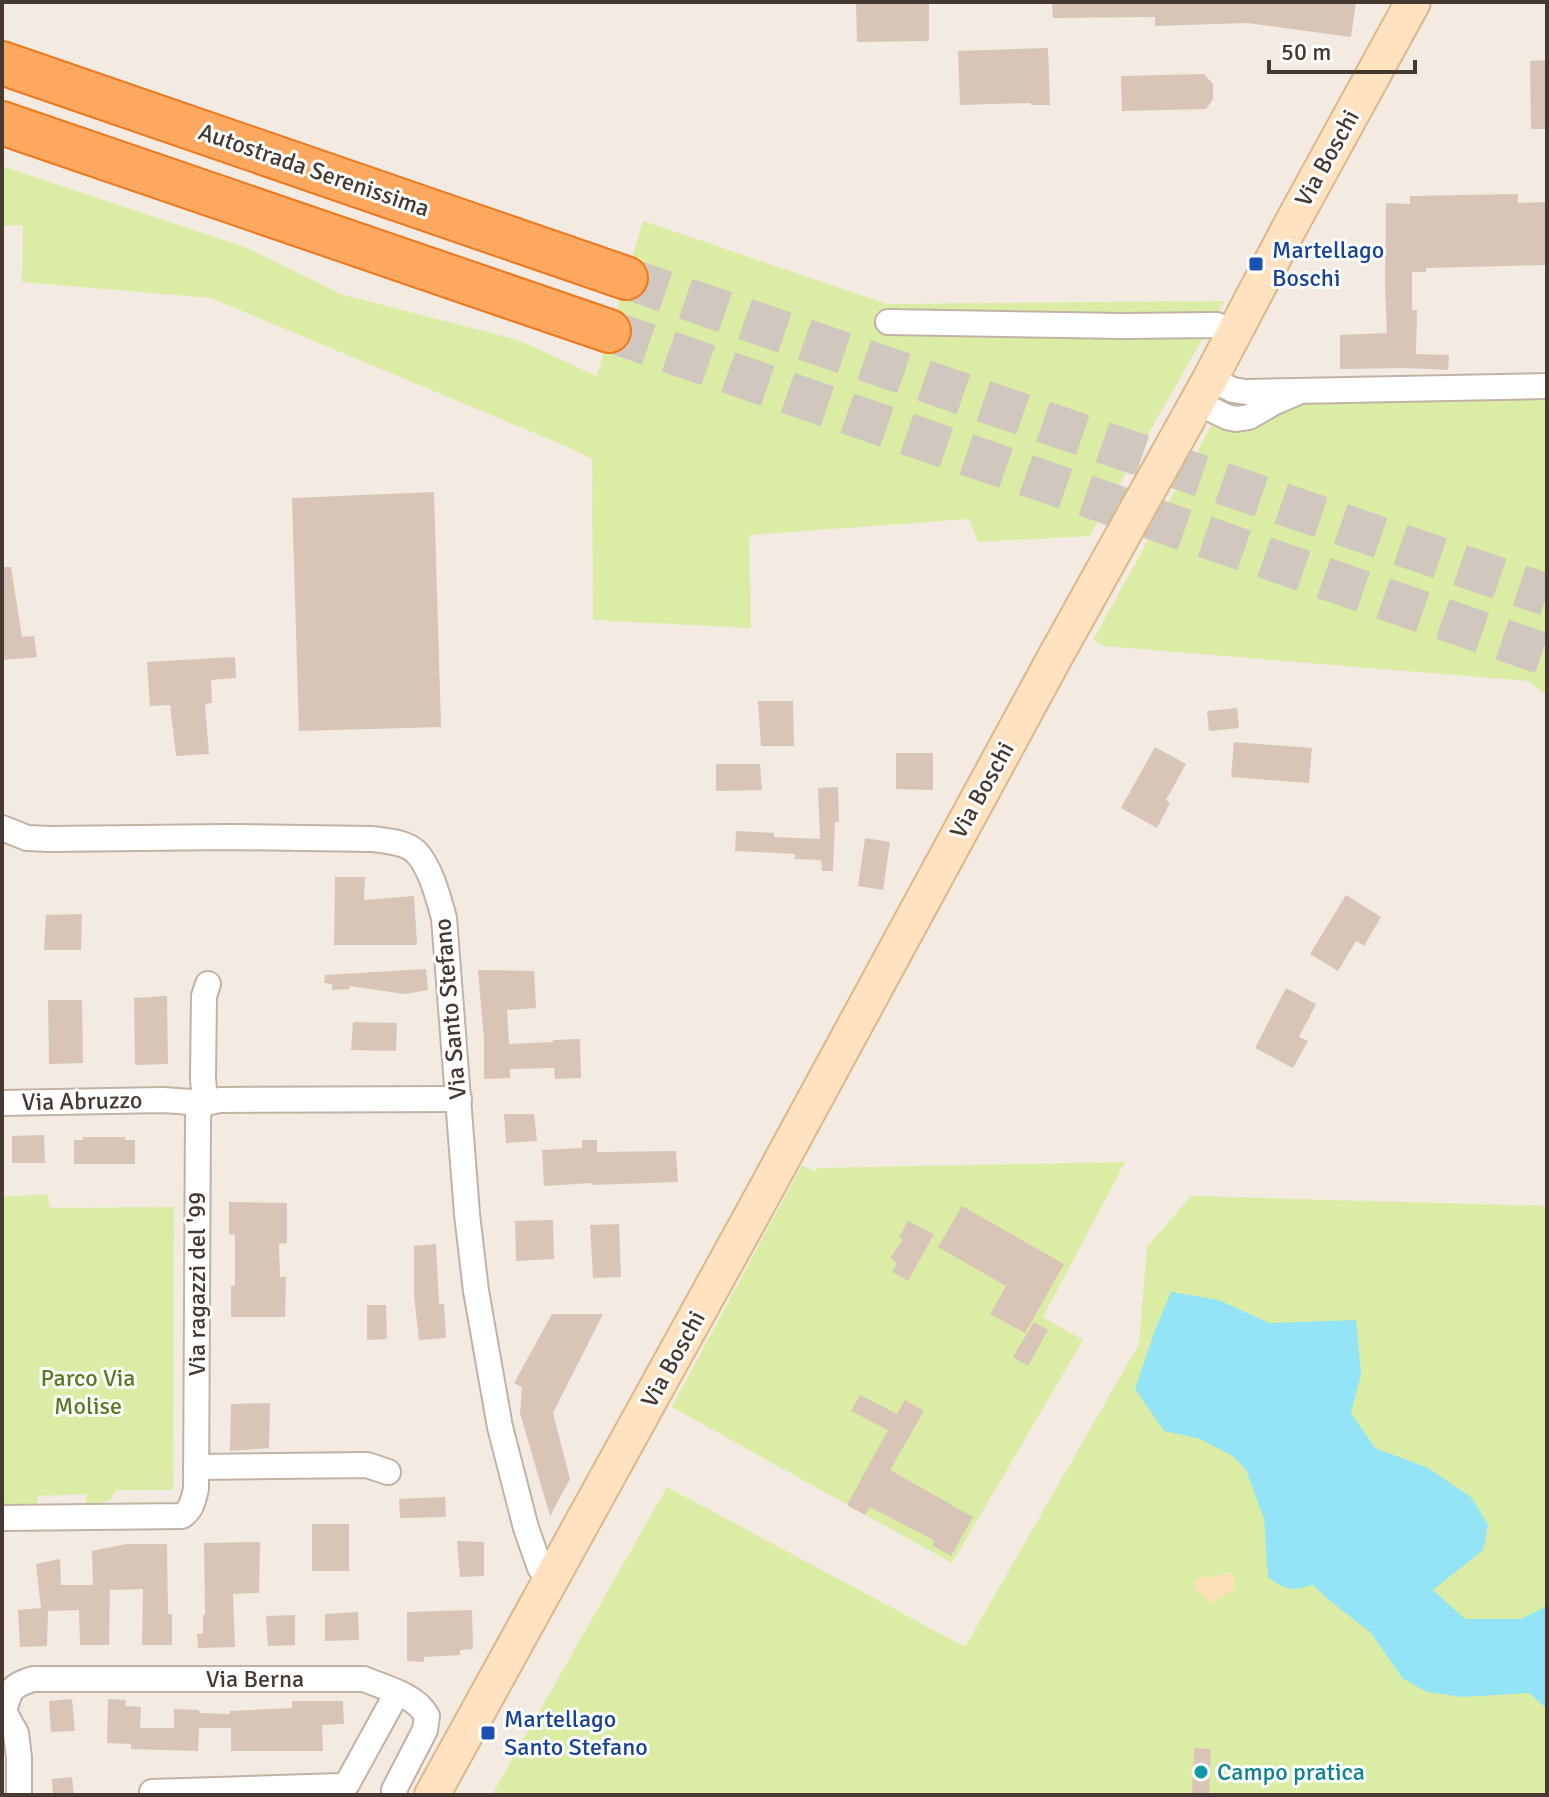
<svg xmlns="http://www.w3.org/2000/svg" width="1549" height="1797" font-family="Signika,sans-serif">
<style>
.green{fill:#dbeda4}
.sand{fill:#fde0b6}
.water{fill:#94e4f8}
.building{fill:#d9c5b8}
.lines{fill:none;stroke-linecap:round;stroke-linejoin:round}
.highway-tunnel{stroke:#d0c7be;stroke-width:42;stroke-dasharray:42 21;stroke-linecap:butt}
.street-casing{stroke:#c2b2a6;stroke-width:28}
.secondary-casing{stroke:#dbb78c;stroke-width:38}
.highway-casing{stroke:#ef781f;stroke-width:46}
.street{stroke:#fff;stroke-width:24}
.secondary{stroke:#ffe2bf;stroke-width:34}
.highway{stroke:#ffa960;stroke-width:42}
.transit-dot{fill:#1a4fb4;stroke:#fff;stroke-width:3}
.culture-dot{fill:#0f9aa8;stroke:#fff;stroke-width:3}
.labels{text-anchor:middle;stroke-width:6;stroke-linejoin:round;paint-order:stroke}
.street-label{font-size:24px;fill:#453931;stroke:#fff}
.transit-label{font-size:24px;fill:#164399;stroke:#fff;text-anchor:start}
.park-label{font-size:24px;fill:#557c1f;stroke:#fff}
.culture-label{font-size:24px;fill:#0d838f;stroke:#fff;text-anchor:start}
</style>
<rect width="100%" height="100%" fill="#f3eae1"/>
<g class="green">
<path d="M2 166 245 247 340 294 518 340 597 376 643 221 887 304 1224 301 1090 536 978 542 969 519 749 535 751 628 593 620 592 459 568 447 211 298 22 282 23 225 2 226Z"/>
<path d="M1547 397V695L1528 681 1105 646 1093 640 1211 426H1253L1305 402Z"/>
<path d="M1125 1162 1043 1317 1083 1340 952 1563 672 1407 802 1165 815 1172 818 1168Z"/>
<path d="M47 1194 50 1208 174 1207 173 1490H116C111 1505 100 1503 86 1503V1494L38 1496 37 1504 2 1505V1197Z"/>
<path d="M1191 1196 1547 1206V1795H492L667 1487 965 1647 1139 1344 1147 1247Z"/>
</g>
<path class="sand" d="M1227 1573 1233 1574C1240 1597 1224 1591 1214 1603L1209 1602 1203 1595 1199 1594 1195 1588 1194 1581 1206 1575 1211 1578Z"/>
<path class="water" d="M1171 1292 1219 1300 1269 1323 1356 1320 1361 1374 1351 1413 1375 1448 1428 1468 1472 1498 1488 1525 1483 1550 1433 1590 1465 1619H1521L1547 1606V1709L1529 1693 1462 1697 1427 1692 1403 1679 1371 1633 1329 1600 1313 1585C1291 1591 1286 1591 1268 1577L1264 1519 1246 1470 1233 1456 1200 1439 1164 1431 1135 1389 1154 1333Z"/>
<g class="building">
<path d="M856 2H929V41L857 42Z"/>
<path d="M1052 2H1356L1351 37 1247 23 1155 26V17L1053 18Z"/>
<path d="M1048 48 1050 105H1031L1030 103 960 105 958 51Z"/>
<path d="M1547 60V129H1531L1530 61Z"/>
<path d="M1204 74 1213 84V99L1206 109 1122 111 1121 76Z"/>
<path d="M1518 194V203L1547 202V265L1426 268V272H1412V310H1417L1416 354 1449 355 1448 370 1407 368 1340 369V335L1387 333 1385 286 1386 203 1410 204V196Z"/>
<path d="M434 492 441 727 299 731 292 498Z"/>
<path d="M2 567H11L22 637 34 636 37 657 2 660Z"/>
<path d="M235 657 236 678 211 680 212 703 205 704 209 754 176 756 170 705 150 706 147 662Z"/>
<path d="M758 701H793L794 746H761Z"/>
<path d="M1237 708 1239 728 1209 731 1207 711Z"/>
<path d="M1234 742 1312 748 1309 783 1231 777Z"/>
<path d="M1155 747 1186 764 1166 800 1170 803 1157 828 1121 808Z"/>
<path d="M896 753H933V790L896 789Z"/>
<path d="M716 764H760L762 790 716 791Z"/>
<path d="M838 787 839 822H835L833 871H822L821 860 795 859V854L735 851 736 831 774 833V837L820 839 818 788Z"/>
<path d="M865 838 890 842 883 890 858 886Z"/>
<path d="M335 877H365L364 900 414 896 417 945H334Z"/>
<path d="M1346 895 1381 917 1364 946 1356 941 1338 971 1310 954Z"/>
<path d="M82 914 81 950H44L46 915Z"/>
<path d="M426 969 428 990 405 994 349 986 350 989 332 990V984L324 983 325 975Z"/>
<path d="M478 970 534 971 536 1008 507 1010 509 1044 553 1042V1040L580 1039 581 1078 555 1079 554 1068 510 1069V1078L484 1079V1040Z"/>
<path d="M1286 988 1316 1004 1299 1037 1308 1041 1293 1068 1255 1048Z"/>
<path d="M167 996 168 1064 135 1065 134 998Z"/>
<path d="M48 1000H82L83 1063 49 1064Z"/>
<path d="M353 1022 397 1023 396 1051 351 1050Z"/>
<path d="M504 1114H534L537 1141 506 1143Z"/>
<path d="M44 1135 45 1163H12V1136Z"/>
<path d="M83 1137H125V1140H135V1164H74V1140H83Z"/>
<path d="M582 1140H597V1152L676 1151 678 1182 591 1185V1183L544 1186 542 1150 582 1148Z"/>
<path d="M229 1202 287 1203V1243L279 1244 280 1277H286L285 1317H231V1286L235 1285V1235L229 1234Z"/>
<path d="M962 1206 1064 1264 1025 1333 990 1314 1006 1286 938 1247Z"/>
<path d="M553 1220 554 1259 516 1261 515 1221Z"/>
<path d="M908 1221 934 1234 908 1281 892 1272 897 1263 890 1258 903 1239 899 1237Z"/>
<path d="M619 1224 621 1277 593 1278 590 1225Z"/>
<path d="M436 1244 439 1304H444L446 1338 419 1340 414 1296V1246Z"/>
<path d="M367 1305H386L387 1339 367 1340Z"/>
<path d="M552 1314H603L553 1413 570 1479 550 1516 520 1413 522 1387 514 1383Z"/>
<path d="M1034 1322 1048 1330 1028 1366 1013 1357Z"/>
<path d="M860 1395 897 1414 905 1400 924 1411 890 1470 973 1517 951 1556 932 1545 935 1541 870 1507 865 1515 847 1505 888 1430 851 1411Z"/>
<path d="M270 1403 269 1448 230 1451 231 1404Z"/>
<path d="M445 1497 446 1517 400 1518 399 1499Z"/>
<rect x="312" y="1524" width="37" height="47"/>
<path d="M457 1541 484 1542V1576L460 1577Z"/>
<path d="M260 1542 259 1593 233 1594 235 1647 198 1648 197 1634 203 1633V1615H205L204 1543Z"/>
<path d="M126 1544H167L168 1614H172V1645H142L143 1589 110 1590 109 1645H80L79 1610 48 1611 47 1646 20 1647 18 1610 41 1608 36 1564 60 1559 61 1585H93L92 1551Z"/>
<path d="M472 1610 473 1649 460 1650V1655L424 1657V1662L407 1661V1612Z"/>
<path d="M358 1612 359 1640 325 1641V1614Z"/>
<path d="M295 1615V1645L268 1646 266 1616Z"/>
<path d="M72 1699 75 1731 51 1732 49 1701Z"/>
<path d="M108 1699 126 1700 125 1706 141 1707 140 1728H174V1709L199 1710V1713L230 1714V1711L292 1708V1701H343L344 1724 322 1725 323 1751H231V1728H199L198 1751 131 1749V1744L107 1743Z"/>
<path d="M1194 1748 1211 1749 1209 1795H1192Z"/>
<path d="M72 1777 74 1795H53L52 1779Z"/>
</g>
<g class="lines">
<g class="highway-tunnel">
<path d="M626 278 1547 595"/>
<path d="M609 331 1547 655"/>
</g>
<g class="street-casing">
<g id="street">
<path d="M888 322 1123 326 1217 325 1234 333"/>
<path d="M1210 379 1233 390 1246 392 1547 386"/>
<path d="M1196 402 1227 417 1236 419 1249 417 1273 403 1296 393"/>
<path d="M2 828 27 838 50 839 229 837 373 839C386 841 406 842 416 852 431 868 438 897 444 918L467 1214 476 1291 500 1427 526 1528 540 1568 551 1577"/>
<path d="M2 1103 163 1100 205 1103 220 1100 459 1099"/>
<path d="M196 1467 367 1465 388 1472"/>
<path d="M2 1518 182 1516C192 1509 193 1501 196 1489L198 1116 200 1108 205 1103 203 1078 204 996 208 984"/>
<path d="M2 1708 16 1733 19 1758V1795"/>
<path d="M2 1718C10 1694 6 1687 33 1679H364C385 1688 416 1695 427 1716L425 1730 394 1790 395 1795"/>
<path d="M152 1792 340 1786 347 1784 397 1693"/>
</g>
</g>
<g class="secondary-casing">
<path id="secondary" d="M432 1795 753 1213 1055 657 1210 379 1293 221 1413 2"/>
</g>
<g class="highway-casing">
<g id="highway">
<path d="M2 63 626 278"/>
<path d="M2 123 609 331"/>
</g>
</g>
<use href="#street" class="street"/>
<use href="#secondary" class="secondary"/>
<use href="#highway" class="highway"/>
</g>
<g class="transit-dot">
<rect x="1248" y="256" width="16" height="16" rx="4"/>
<rect x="480" y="1725" width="16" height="16" rx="4"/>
</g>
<circle class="culture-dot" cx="1201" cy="1772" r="8"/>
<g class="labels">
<g class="street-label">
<text transform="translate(1327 158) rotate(-61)" y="8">Via Boschi</text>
<text transform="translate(314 170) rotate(19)" y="8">Autostrada Serenissima</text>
<text transform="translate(982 790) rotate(-61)" y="8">Via Boschi</text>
<text transform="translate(450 1009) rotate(-95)" y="8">Via Santo Stefano</text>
<text transform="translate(82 1101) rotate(-1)" y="8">Via Abruzzo</text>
<text transform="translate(197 1284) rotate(-90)" y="8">Via ragazzi del '99</text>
<text transform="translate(673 1359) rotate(-61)" y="8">Via Boschi</text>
<text x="255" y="1687">Via Berna</text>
</g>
<g class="transit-label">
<text x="1272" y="258">Martellago<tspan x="1272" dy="28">Boschi</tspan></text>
<text x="504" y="1727">Martellago<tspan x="504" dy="28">Santo Stefano</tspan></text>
</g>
<g class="park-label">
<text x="88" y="1386">Parco Via<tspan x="88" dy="28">Molise</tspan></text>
</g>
<g class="culture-label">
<text x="1217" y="1780">Campo pratica</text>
</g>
</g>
<rect width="1549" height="1797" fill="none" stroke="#453931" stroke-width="8"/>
<path d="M1269 60v12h146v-12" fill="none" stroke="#453931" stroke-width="4"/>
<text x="1281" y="60" font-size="24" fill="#453931" stroke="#ffffff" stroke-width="6" paint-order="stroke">50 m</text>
</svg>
